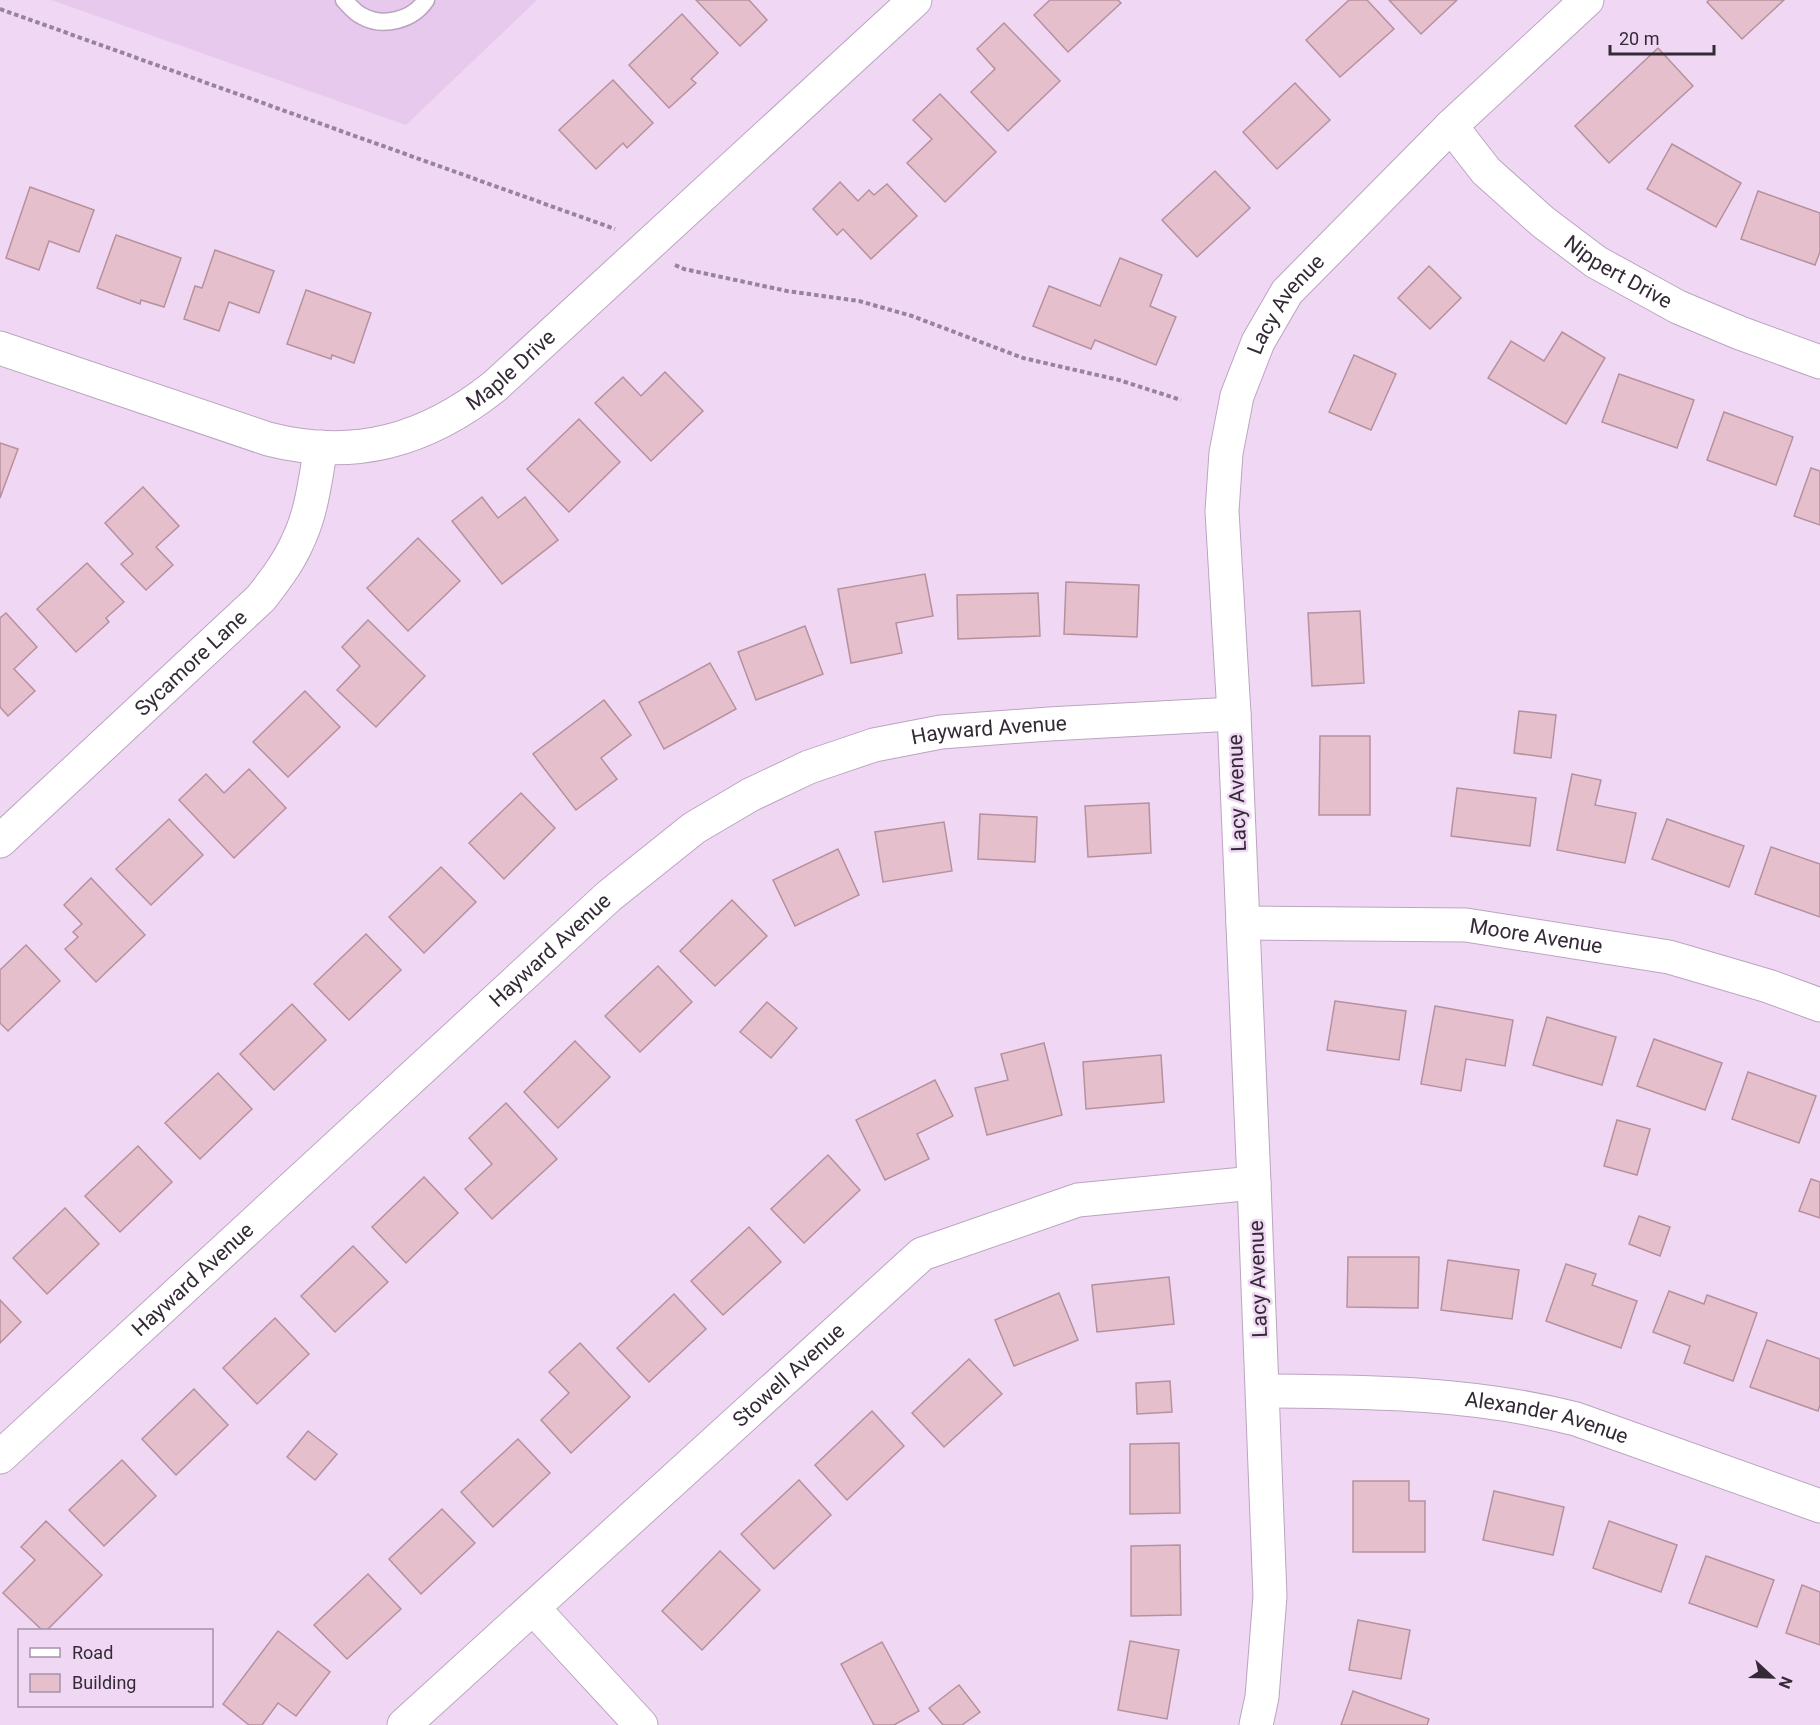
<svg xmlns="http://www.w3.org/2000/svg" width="1820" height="1725" font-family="Roboto,sans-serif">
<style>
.built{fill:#e6c9ec}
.building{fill:#e6bfcc;stroke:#b6919d;stroke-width:1.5}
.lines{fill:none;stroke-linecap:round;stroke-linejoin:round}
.lane-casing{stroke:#bba4c0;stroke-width:19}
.street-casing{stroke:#bba4c0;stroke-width:35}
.path{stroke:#96859a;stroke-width:4;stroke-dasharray:4.5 3;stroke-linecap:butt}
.lane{stroke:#fff;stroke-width:16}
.street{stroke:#fff;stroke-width:33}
.labels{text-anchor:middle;stroke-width:5;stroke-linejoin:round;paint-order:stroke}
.street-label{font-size:21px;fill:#332a35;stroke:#f0d8f5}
</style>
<rect width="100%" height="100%" fill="#f0d8f5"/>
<path class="built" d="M51 0H537L406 125Z"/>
<g class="building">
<path d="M696 0H749L767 20 740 46Z"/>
<path d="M1050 0H1118L1121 3 1068 52 1034 15Z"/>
<path d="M1349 0H1367L1394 29 1340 77 1306 40Z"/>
<path d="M1389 0H1457L1421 34Z"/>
<path d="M1709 0H1784L1742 39 1707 2Z"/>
<path d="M682 14 718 53 691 79 696 83 669 108 629 65Z"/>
<path d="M1004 23 1060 81 1008 131 971 92 995 69 977 49Z"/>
<path d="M1658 48 1693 86 1609 163 1575 126Z"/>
<path d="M613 80 653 123 627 148 623 143 596 169 559 130Z"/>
<path d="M1295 83 1330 120 1277 169 1243 132Z"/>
<path d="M940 94 996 152 945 202 907 163 932 139 913 120Z"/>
<path d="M1672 144 1741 183 1716 227 1647 189Z"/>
<path d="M1215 171 1250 208 1197 257 1162 220Z"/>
<path d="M840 182 858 201 869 190 874 195 887 184 917 216 871 259 843 229 837 235 813 209Z"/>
<path d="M30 187 94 210 79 252 49 241 39 270 6 258Z"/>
<path d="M1758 191 1820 213V252L1815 265 1741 239Z"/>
<path d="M116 235 181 258 164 307 141 300 140 304 97 288Z"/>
<path d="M215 250 274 271 259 313 229 302 219 331 184 319 195 286 202 288Z"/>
<path d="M1120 258 1162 275 1150 306 1176 317 1156 365 1095 340 1091 349 1033 326 1049 286 1100 306Z"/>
<path d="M1429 266 1461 298 1430 329 1398 298Z"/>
<path d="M306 290 371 313 354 363 332 355 331 359 287 344Z"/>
<path d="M1562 332 1605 358 1566 424 1488 378 1511 341 1544 361Z"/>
<path d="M1354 355 1396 374 1371 430 1329 412Z"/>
<path d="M665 372 703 411 651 461 595 403 623 377 641 396Z"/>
<path d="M1619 374 1694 400 1677 448 1602 422Z"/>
<path d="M1724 412 1793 437 1776 485 1707 460Z"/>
<path d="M579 419 620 462 569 512 527 469Z"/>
<path d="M0 443 18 449 0 498Z"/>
<path d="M1811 468 1820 471V525L1794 516Z"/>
<path d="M143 487 179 526 156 547 173 565 146 590 121 564 133 554 105 523Z"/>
<path d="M482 497 498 518 525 497 558 540 502 584 452 521Z"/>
<path d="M418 538 460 581 408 631 367 588Z"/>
<path d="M87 563 124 602 106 618 109 622 76 652 37 609Z"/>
<path d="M925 574 933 616 896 623 902 653 851 663 838 589Z"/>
<path d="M1066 582 1139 585 1137 637 1064 634Z"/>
<path d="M1038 593 1040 636 958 639 957 595Z"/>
<path d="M1360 611 1364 683 1312 686 1308 613Z"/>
<path d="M6 613 37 647 14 669 35 691 8 716 0 707V618Z"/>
<path d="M368 620 425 676 376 727 337 690 360 666 342 647Z"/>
<path d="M805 626 823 674 756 700 738 652Z"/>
<path d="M710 663 736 709 664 749 639 702Z"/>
<path d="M305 691 340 727 288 777 253 742Z"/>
<path d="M604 700 631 735 601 758 617 779 576 810 533 754Z"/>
<path d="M1519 711 1556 715 1551 758 1514 753Z"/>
<path d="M1320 736H1370V815H1319Z"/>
<path d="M249 769 286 808 234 858 179 800 206 774 224 793Z"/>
<path d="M1572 774 1601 780 1595 805 1636 813 1625 863 1557 850Z"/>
<path d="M1457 788 1536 798 1530 846 1451 836Z"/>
<path d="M521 793 555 828 504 879 469 843Z"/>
<path d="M1149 803 1151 853 1088 857 1085 806Z"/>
<path d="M980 814 1037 817 1035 862 978 859Z"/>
<path d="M169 819 203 855 151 905 116 869Z"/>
<path d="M1667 819 1744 846 1729 887 1652 859Z"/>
<path d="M944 822 952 871 883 882 875 832Z"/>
<path d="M1771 847 1820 864V917L1755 894Z"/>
<path d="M838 849 859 895 795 926 773 880Z"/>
<path d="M441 867 476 902 424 953 389 917Z"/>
<path d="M91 878 145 935 96 982 65 949 78 937 73 932 82 924 64 905Z"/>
<path d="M732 900 767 936 715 986 680 951Z"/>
<path d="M366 934 401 970 349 1020 314 984Z"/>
<path d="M26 945 60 981 8 1031 0 1023V970Z"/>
<path d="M658 966 692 1002 640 1052 605 1016Z"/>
<path d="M1335 1001 1406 1011 1399 1060 1327 1050Z"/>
<path d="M767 1002 797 1028 771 1058 740 1032Z"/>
<path d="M292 1004 326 1040 274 1090 240 1054Z"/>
<path d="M1435 1006 1513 1020 1505 1066 1466 1059 1461 1091 1421 1084Z"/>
<path d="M1547 1017 1616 1037 1602 1085 1533 1065Z"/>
<path d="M1654 1039 1722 1063 1705 1110 1637 1086Z"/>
<path d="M575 1041 610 1077 558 1128 524 1092Z"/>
<path d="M1044 1043 1062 1115 987 1135 975 1088 1008 1080 1001 1054Z"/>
<path d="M1161 1055 1164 1102 1086 1109 1083 1062Z"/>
<path d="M1748 1072 1816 1096 1799 1143 1732 1119Z"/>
<path d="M218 1073 252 1109 200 1159 165 1123Z"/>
<path d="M935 1080 953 1116 917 1134 929 1159 885 1180 856 1120Z"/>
<path d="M506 1103 557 1159 492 1219 465 1189 492 1164 469 1138Z"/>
<path d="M1617 1120 1650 1129 1637 1175 1604 1166Z"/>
<path d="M138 1146 172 1182 120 1232 85 1196Z"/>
<path d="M828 1155 860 1190 804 1243 771 1209Z"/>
<path d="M424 1177 458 1213 406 1263 372 1227Z"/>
<path d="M1811 1179 1820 1182V1218L1799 1211Z"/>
<path d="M65 1208 99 1244 47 1294 13 1258Z"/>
<path d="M1639 1216 1670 1227 1660 1256 1629 1244Z"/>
<path d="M749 1227 781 1262 723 1315 691 1281Z"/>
<path d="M353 1246 388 1282 335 1332 301 1296Z"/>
<path d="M1348 1257H1419L1418 1308 1347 1307Z"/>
<path d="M1448 1260 1519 1270 1512 1319 1441 1310Z"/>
<path d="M1566 1264 1596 1274 1592 1285 1637 1301 1621 1348 1546 1321Z"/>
<path d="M1169 1277 1174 1324 1097 1332 1092 1285Z"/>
<path d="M1669 1291 1704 1304 1707 1295 1757 1313 1733 1381 1684 1363 1690 1346 1653 1332Z"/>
<path d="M1059 1293 1078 1340 1014 1366 995 1320Z"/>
<path d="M674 1294 706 1329 649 1382 617 1348Z"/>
<path d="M0 1300 21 1322 0 1343Z"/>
<path d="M275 1318 309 1354 257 1404 223 1368Z"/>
<path d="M1767 1340 1820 1359V1405L1818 1411 1750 1387Z"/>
<path d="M580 1343 630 1397 571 1453 541 1420 569 1393 549 1372Z"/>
<path d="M969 1359 1002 1394 944 1447 912 1413Z"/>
<path d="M1170 1381 1172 1412 1137 1414 1136 1383Z"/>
<path d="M194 1389 228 1425 176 1475 142 1439Z"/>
<path d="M872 1411 904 1446 847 1500 815 1465Z"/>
<path d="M308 1431 337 1454 315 1480 287 1457Z"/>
<path d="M518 1439 550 1473 493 1527 461 1492Z"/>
<path d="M1179 1443 1180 1513 1130 1514V1444Z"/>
<path d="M122 1460 156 1496 104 1546 69 1510Z"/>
<path d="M799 1480 831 1515 774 1569 741 1534Z"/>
<path d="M1353 1481H1409V1501H1425V1552H1353Z"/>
<path d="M1494 1491 1564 1507 1553 1555 1483 1540Z"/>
<path d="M442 1509 475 1543 421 1594 389 1559Z"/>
<path d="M46 1521 102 1575 47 1630H42L3 1593 35 1560 21 1547Z"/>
<path d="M1609 1521 1677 1545 1661 1592 1593 1568Z"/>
<path d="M1180 1545 1181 1615 1131 1616V1546Z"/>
<path d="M720 1551 760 1590 702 1650 662 1611Z"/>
<path d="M1706 1556 1774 1580 1757 1627 1689 1603Z"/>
<path d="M368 1574 401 1609 347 1659 314 1625Z"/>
<path d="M1802 1585 1820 1592V1645L1786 1633Z"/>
<path d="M1358 1620 1410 1630 1401 1679 1349 1670Z"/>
<path d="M278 1631 330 1672 296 1716 278 1703 262 1725H249L223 1704Z"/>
<path d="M1130 1641 1179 1650 1167 1719 1118 1710Z"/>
<path d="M882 1642 919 1711 894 1725H874L841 1664Z"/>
<path d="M959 1685 980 1712 962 1725H943L929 1708Z"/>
<path d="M1353 1691 1429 1719 1427 1725H1341Z"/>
</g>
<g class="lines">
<g class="lane-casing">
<path id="lane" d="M344 0C349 5 355 13 362 16 383 28 413 20 426 0"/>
</g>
<g class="street-casing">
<g id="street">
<path id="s1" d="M1451 126 1486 171 1543 222 1596 262 1678 307 1740 333 1820 362"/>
<path id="s2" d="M0 348 268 439C354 461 426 441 495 386L915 0"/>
<path id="s3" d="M0 841 261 598C275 580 288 563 297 543 312 513 315 480 321 447"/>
<path id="s4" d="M1243 923 1466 925 1669 957 1768 986 1820 1005"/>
<path id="s5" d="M1263 1391C1370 1392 1472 1392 1576 1419L1820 1506"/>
<path id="s6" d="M0 1457 609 896 694 828 750 795 809 767 874 745 941 732 1049 724 1234 714"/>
<path d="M534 1609 641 1725"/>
<path id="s7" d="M404 1725 922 1254 1078 1200 1254 1183"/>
<path id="s8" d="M1256 1725 1262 1697 1270 1596 1254 1183 1234 714 1222 511 1226 453 1237 396 1258 342 1287 292 1451 126 1587 0"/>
</g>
</g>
<g class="path">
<path d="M0 9 615 229"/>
<path d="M675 265 684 269 787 291 859 301 912 316 1023 358 1119 380 1181 400"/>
</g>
<use href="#lane" class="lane"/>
<use href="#street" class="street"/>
</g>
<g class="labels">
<g class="street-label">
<text dy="7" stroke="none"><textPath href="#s1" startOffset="224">Nippert Drive</textPath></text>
<text dy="7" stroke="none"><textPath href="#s8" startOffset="1437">Lacy Avenue</textPath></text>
<text dy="7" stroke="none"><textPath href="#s2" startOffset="548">Maple Drive</textPath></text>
<text dy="7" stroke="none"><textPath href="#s3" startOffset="261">Sycamore Lane</textPath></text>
<text dy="7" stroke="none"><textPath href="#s6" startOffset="1252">Hayward Avenue</textPath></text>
<text transform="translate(1237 793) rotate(-92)" y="7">Lacy Avenue</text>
<text dy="7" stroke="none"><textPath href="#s4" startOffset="294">Moore Avenue</textPath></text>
<text dy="7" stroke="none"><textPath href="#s6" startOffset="748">Hayward Avenue</textPath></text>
<text dy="7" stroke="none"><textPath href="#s6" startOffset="262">Hayward Avenue</textPath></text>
<text transform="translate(1258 1279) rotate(-92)" y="7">Lacy Avenue</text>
<text dy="7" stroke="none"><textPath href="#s7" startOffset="520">Stowell Avenue</textPath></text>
<text dy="7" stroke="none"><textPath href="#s5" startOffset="286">Alexander Avenue</textPath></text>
</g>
</g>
<rect x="18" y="1629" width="195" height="78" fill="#f0d8f5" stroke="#a492a8" stroke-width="1.5"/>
<rect x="30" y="1648" width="30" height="9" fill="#ffffff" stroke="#a492a8" stroke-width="1.5"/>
<text x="72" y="1659" font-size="18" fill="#332a35">Road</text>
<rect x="30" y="1674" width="30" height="18" fill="#e6bfcc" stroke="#a492a8" stroke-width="1.5"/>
<text x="72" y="1689" font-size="18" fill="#332a35">Building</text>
<g transform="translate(1772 1677) rotate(112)" stroke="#f0d8f5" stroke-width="4.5" paint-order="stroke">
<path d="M0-4.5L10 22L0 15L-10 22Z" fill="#332a35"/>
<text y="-9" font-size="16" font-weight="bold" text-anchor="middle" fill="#332a35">N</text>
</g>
<path d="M1610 45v9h104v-9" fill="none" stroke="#332a35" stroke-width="3"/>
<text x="1619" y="45" font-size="18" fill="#332a35" stroke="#f0d8f5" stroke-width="4.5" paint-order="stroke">20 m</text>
</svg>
